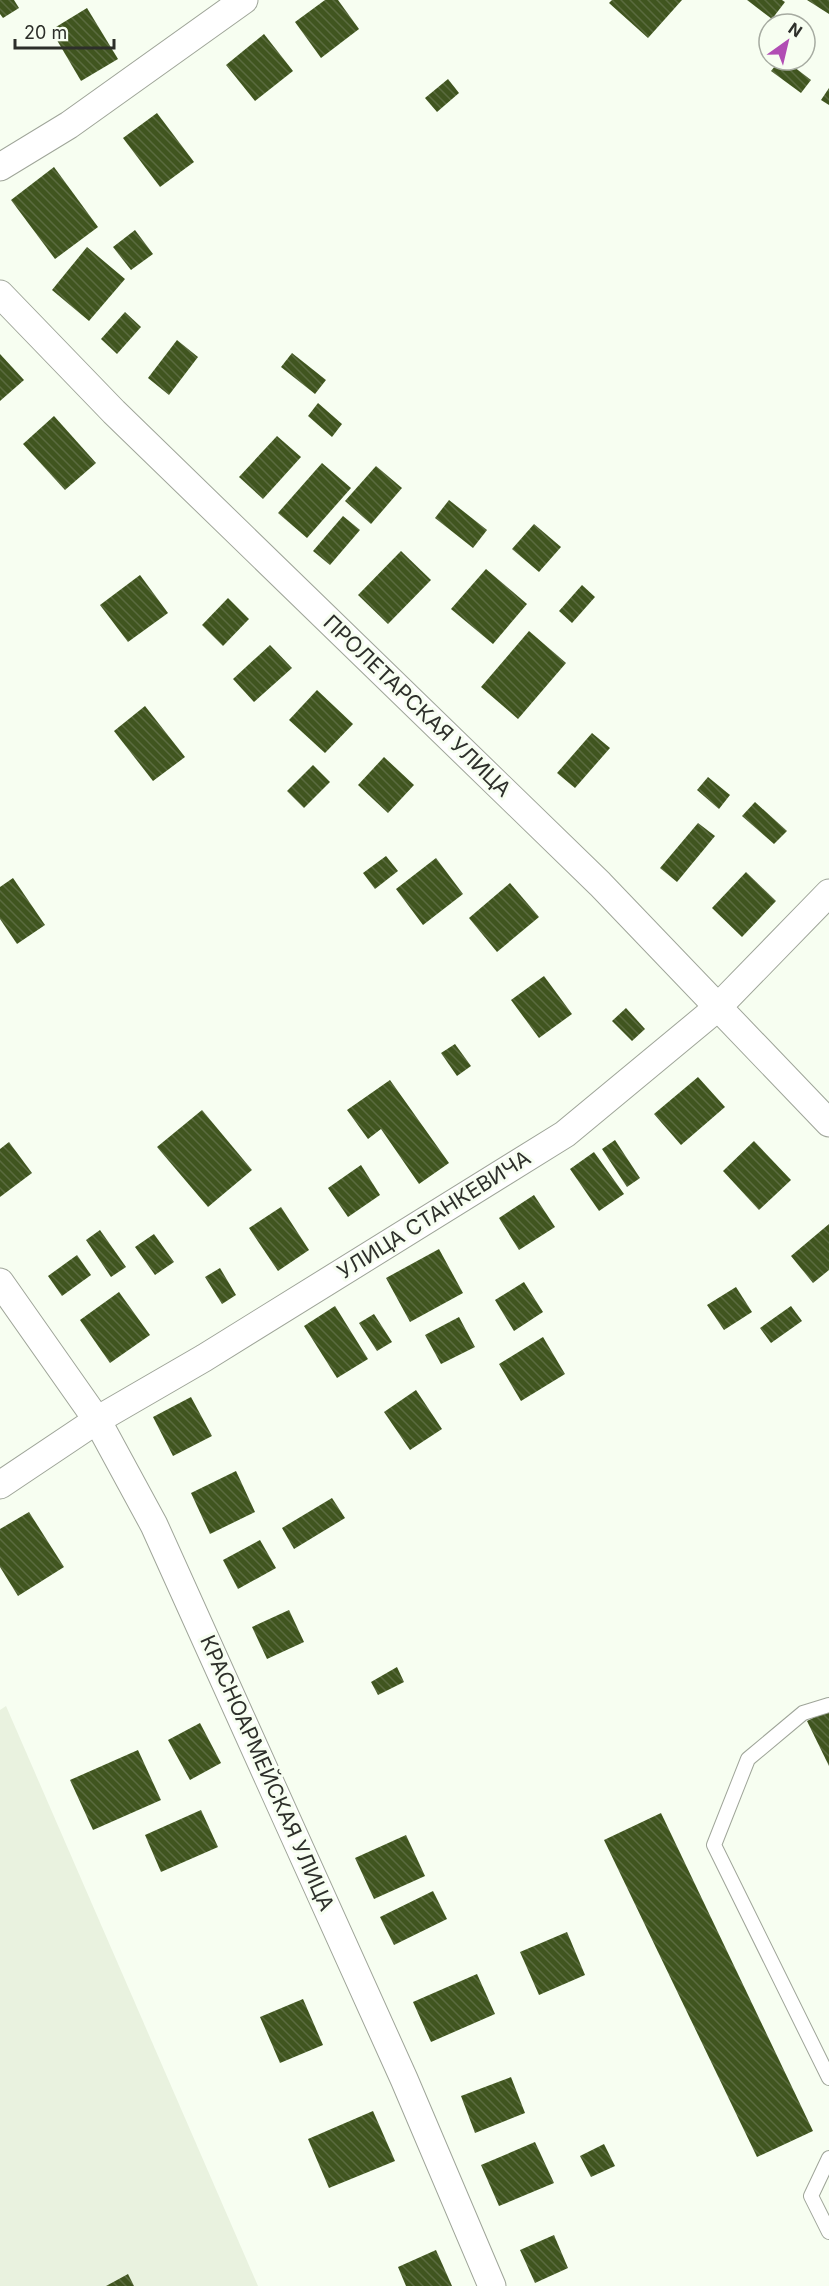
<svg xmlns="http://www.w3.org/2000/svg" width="829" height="2286" font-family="Inter,sans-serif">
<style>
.built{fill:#e9f2df}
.building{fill:url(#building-back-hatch)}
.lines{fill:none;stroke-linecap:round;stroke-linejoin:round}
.service-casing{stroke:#9fa599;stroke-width:16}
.minor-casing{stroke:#9fa599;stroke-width:29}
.service{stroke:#fff;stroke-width:14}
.minor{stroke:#fff;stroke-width:27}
.labels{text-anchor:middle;stroke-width:6;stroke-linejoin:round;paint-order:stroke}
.street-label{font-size:21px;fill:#2d2f2a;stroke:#f7fef1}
</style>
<defs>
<pattern id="building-back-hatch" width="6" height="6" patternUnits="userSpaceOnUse" patternTransform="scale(1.5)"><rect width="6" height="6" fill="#40551f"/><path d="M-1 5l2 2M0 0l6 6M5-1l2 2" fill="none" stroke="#5a6b3f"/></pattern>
</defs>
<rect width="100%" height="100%" fill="#f7fef1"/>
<path class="built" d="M6 1706 258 2286H0V1710Z"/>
<g class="building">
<path d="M0 0H14L19 8 3 18 0 14Z"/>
<path d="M325 0H338L359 29 321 58 295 22Z"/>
<path d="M612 0H682L648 38 609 3Z"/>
<path d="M747 0H782L785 2 772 19Z"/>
<path d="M807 0H829V14Z"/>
<path d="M87 8 118 59 81 81 51 30Z"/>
<path d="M264 34 293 71 255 101 226 65Z"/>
<path d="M780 60H785L811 80 801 93 771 71Z"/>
<path d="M448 79 459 93 437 112 425 98Z"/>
<path d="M829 88V105L821 100Z"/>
<path d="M157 113 194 162 160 187 123 138Z"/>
<path d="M54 167 98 227 55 259 11 200Z"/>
<path d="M135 230 153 254 131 270 113 247Z"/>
<path d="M87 247 125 279 89 321 52 290Z"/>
<path d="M125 312 141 327 117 354 101 339Z"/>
<path d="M177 340 198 357 169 395 148 378Z"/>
<path d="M292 353 326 380 315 394 281 367Z"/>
<path d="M0 354 24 380 0 401Z"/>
<path d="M318 403 342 424 332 437 308 416Z"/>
<path d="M54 416 96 463 65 490 23 444Z"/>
<path d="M277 436 301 457 263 499 239 477Z"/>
<path d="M322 463 351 488 307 538 278 513Z"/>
<path d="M376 466 402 488 371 524 345 501Z"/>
<path d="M449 500 487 530 473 548 435 518Z"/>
<path d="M343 516 360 530 330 565 313 551Z"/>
<path d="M534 524 561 547 539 572 512 549Z"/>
<path d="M401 551 431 580 388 624 358 595Z"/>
<path d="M486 569 527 604 493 644 451 609Z"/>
<path d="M140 575 168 613 128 642 100 605Z"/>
<path d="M582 585 595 597 572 623 559 611Z"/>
<path d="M228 598 249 619 223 646 202 625Z"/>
<path d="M529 631 566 663 518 719 481 687Z"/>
<path d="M270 645 292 668 254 702 233 679Z"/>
<path d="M317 690 353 724 325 753 289 720Z"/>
<path d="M145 706 185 757 153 781 114 731Z"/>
<path d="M592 733 610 748 575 788 557 773Z"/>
<path d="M384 757 414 785 388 813 358 785Z"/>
<path d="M313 765 330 782 304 808 287 791Z"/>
<path d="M708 777 730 795 719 809 697 790Z"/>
<path d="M755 802 787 831 774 844 742 816Z"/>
<path d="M698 823 715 836 677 882 660 868Z"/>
<path d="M386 856 398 871 375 889 363 873Z"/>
<path d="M436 858 463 894 423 925 396 889Z"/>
<path d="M746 872 776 901 742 937 712 908Z"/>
<path d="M13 878 45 925 17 944 0 919V887Z"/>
<path d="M510 883 539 917 497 952 469 918Z"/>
<path d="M544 976 572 1014 539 1038 511 1000Z"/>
<path d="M626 1008 645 1029 632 1041 612 1021Z"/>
<path d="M455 1044 471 1066 457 1076 441 1053Z"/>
<path d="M698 1077 725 1107 681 1145 654 1114Z"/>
<path d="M390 1080 449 1163 419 1184 381 1129 368 1139 347 1110Z"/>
<path d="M202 1110 252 1170 208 1207 157 1147Z"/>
<path d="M615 1140 640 1178 627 1187 602 1149Z"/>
<path d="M754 1141 791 1180 759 1210 723 1171Z"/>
<path d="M9 1142 32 1173 0 1197V1149Z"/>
<path d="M594 1152 624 1194 599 1211 570 1169Z"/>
<path d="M361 1165 380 1195 348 1217 328 1188Z"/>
<path d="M534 1195 555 1227 519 1250 499 1218Z"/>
<path d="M281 1207 309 1250 278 1271 249 1228Z"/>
<path d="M829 1224V1270L813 1283 791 1256Z"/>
<path d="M100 1230 126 1267 111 1277 86 1240Z"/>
<path d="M154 1234 174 1262 155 1275 135 1247Z"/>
<path d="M439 1249 463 1293 410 1322 386 1278Z"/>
<path d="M77 1255 91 1275 62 1296 48 1276Z"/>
<path d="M220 1268 236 1295 222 1304 205 1277Z"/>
<path d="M524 1282 543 1312 514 1331 495 1300Z"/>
<path d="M736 1287 752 1312 724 1330 707 1305Z"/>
<path d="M119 1292 150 1335 110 1363 80 1320Z"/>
<path d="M335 1306 368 1359 337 1378 304 1326Z"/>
<path d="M791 1306 802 1321 771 1343 760 1328Z"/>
<path d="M374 1314 392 1342 377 1351 359 1323Z"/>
<path d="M459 1317 475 1347 441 1364 425 1335Z"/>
<path d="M543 1337 565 1374 521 1401 499 1364Z"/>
<path d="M416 1390 442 1429 410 1450 384 1412Z"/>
<path d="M191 1397 212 1436 173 1456 153 1417Z"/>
<path d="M236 1471 255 1512 210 1534 191 1493Z"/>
<path d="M332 1498 345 1518 294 1549 282 1528Z"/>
<path d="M29 1512 64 1567 18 1596 0 1567V1529Z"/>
<path d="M260 1540 276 1568 238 1589 223 1560Z"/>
<path d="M289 1610 304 1642 267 1659 252 1627Z"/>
<path d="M397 1667 404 1682 378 1695 371 1682Z"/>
<path d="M829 1710V1766L807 1721Z"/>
<path d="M200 1723 221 1763 190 1780 168 1740Z"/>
<path d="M138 1750 161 1800 93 1830 70 1780Z"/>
<path d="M201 1810 218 1847 161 1872 145 1835Z"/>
<path d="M661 1813 813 2131 757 2157 604 1840Z"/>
<path d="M406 1835 425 1876 374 1899 355 1858Z"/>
<path d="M433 1891 447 1919 394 1945 380 1917Z"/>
<path d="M567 1932 585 1975 539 1995 520 1952Z"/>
<path d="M477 1974 495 2014 431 2042 413 2002Z"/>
<path d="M303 1999 323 2045 280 2063 260 2017Z"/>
<path d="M511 2077 525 2113 475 2133 461 2096Z"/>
<path d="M373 2111 395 2161 329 2188 308 2139Z"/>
<path d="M535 2142 554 2183 499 2206 481 2165Z"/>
<path d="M604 2144 615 2166 591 2177 580 2156Z"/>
<path d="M554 2235 568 2268 535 2283 520 2250Z"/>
<path d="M436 2250 452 2286H406L398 2267Z"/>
<path d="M128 2274 134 2286H106Z"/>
</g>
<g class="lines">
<g class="service-casing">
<g id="service">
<path d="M829 1705 803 1713 748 1759 714 1845 829 2078"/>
<path d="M829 2158 811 2196 829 2232"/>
</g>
</g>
<g class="minor-casing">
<g id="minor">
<path d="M0 167 69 125 244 0"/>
<path d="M0 294 114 412 600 884 829 1123"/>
<path d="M0 1282 97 1420 154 1525 404 2079 492 2286"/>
<path d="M0 1485 97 1420 204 1358 565 1134 717 1008 829 893"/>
</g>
</g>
<use href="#service" class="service"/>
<use href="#minor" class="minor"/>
</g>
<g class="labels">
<g class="street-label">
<text transform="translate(417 706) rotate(44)" y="7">ПРОЛЕТАРСКАЯ УЛИЦА</text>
<text transform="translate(434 1215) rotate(-32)" y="7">УЛИЦА СТАНКЕВИЧА</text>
<text transform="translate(267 1773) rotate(66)" y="7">КРАСНОАРМЕЙСКАЯ УЛИЦА</text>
</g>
</g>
<g transform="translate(787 42) rotate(34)"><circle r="28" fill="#f7fef1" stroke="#a6aba1" stroke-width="1.5"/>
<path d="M0-4.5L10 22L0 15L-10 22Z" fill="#b14db4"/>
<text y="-9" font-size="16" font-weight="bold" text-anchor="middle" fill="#2d2f2a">N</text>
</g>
<path d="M15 39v9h99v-9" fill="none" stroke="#2d2f2a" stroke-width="3"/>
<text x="24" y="39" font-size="18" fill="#2d2f2a" stroke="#f7fef1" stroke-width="4.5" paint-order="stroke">20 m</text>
</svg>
